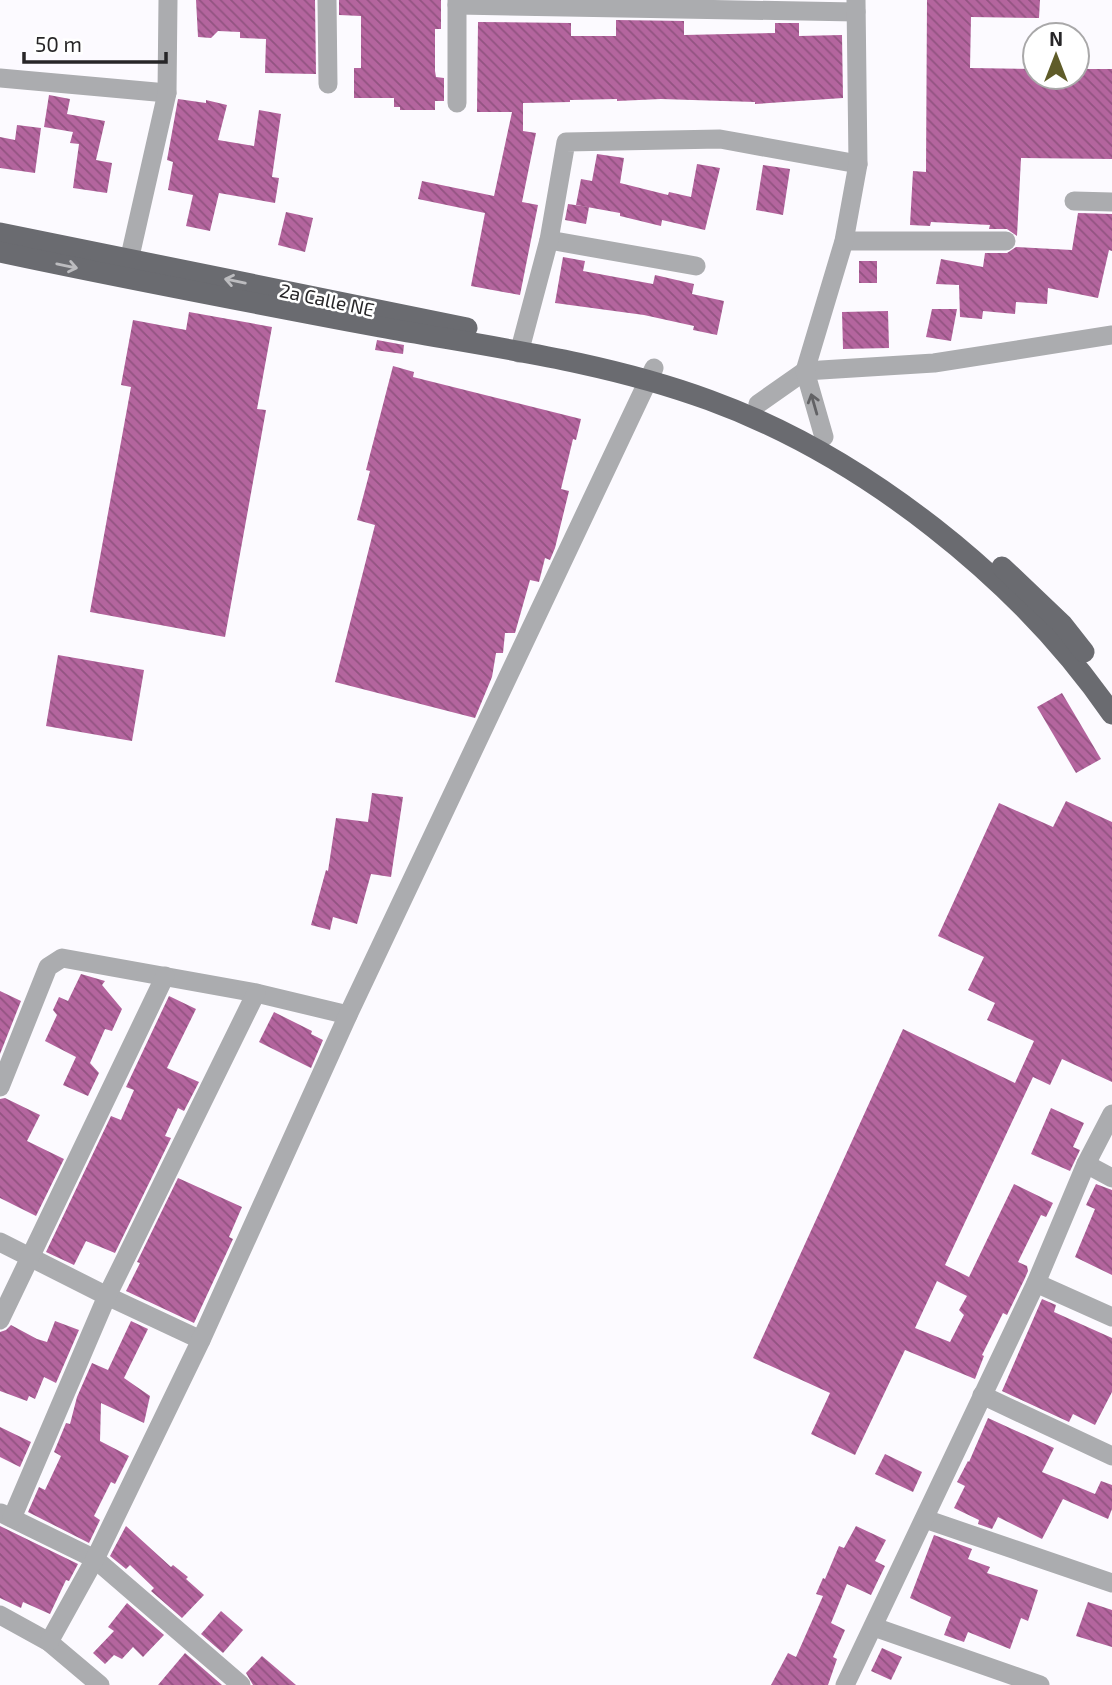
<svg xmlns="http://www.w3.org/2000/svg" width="1112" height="1685" font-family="'Exo 2',sans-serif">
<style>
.building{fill:url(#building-back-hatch);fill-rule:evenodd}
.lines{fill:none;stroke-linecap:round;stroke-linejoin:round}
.minor{stroke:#abacaf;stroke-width:19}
.major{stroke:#6a6b70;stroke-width:21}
.oneway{stroke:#bcbcbf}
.oneway2{stroke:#626265}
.labels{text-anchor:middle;stroke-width:5;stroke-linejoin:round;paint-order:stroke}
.street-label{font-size:19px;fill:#272628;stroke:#fff}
</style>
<defs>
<pattern id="building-back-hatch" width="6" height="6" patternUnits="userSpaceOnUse" patternTransform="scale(1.75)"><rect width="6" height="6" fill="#b4659e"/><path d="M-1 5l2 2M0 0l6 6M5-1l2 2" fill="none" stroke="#925381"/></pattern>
</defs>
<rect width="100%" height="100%" fill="#fcfaff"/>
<g class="building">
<path d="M196 0H315L316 74 265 73 266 39 240 38V32L218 31 211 38 198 37Z"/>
<path d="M339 0H441V29H435V71L436 77 444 78V101H435V110H400V107H394V98H354V68H361V16L339 15Z"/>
<path d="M927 0H1040L1039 18 971 17 970 68 1035 69V77H1077V69H1112V159L1021 158 1017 236 1007 229H989L990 225 931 222 930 226 910 225 913 171 926 172Z"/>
<path d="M616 20 684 21V35L775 33V23H799V36L842 35 843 98 755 104V102L661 99 617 101V99L570 100V102L523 103V131L536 133 522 202 538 205 520 295 471 286 485 213 418 199 422 181 494 196 512 112H477L478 22 571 23V36H616Z"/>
<path d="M49 95 70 99 67 114 105 121 96 160 112 163 107 193 73 188 79 144 70 143 73 132 44 127Z"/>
<path d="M178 99 206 103V100L227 105 218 140 254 146 259 110 281 114 272 177 279 178 275 203 219 193 210 231 186 226 193 195 168 190 173 162 167 160Z"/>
<path d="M17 125 41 128 35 173 0 168V137L15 140Z"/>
<path d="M597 154 624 158 620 183 668 195 669 192 691 197 697 164 720 168 705 230 662 220 661 226 620 216V213L576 205 581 179 592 181Z"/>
<path d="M763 165 790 169 783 215 756 210Z"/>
<path d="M568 204 589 207 586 224 565 220Z"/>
<path d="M286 212 313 218 305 252 278 245Z"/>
<path d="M1078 213 1112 214V251L1109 250 1098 298 1048 288 1047 304 1016 302 1015 314 983 311 982 319 960 317 959 285 936 284 941 259 983 267 985 253H1007L1016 247 1072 250Z"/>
<path d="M563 257 585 261 583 271 653 284 655 275 694 284 692 294 724 301 717 335 693 330 694 326 644 315 555 303Z"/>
<rect x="859" y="261" width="18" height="22"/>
<path d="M932 309H957L951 341 926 337Z"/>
<path d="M888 311 889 348 843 349 842 312Z"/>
<path d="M189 312 272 327 257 409 266 410 225 637 90 612 131 387 121 385 133 320 186 330Z"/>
<path d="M377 340 404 345 403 354 375 350Z"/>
<path d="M393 366 414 372 413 377 581 419 576 440 573 439 561 489 569 491 555 548 550 560 545 558 539 582 530 580 515 633H505L503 653H496L492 677 475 718 335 682 375 525 357 520 370 471 366 470Z"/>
<path d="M58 655 144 670 132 741 46 726Z"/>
<path d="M1062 693 1101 759 1076 773 1037 707Z"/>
<path d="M372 793 403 797 391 877 371 874 357 924 333 917 330 930 311 925 326 870 328 871 336 818 368 822Z"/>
<path d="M1066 801 1112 822V1082L1062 1059 1050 1085 1033 1077 945 1265 969 1277 1014 1184 1053 1203 1046 1217 1041 1215 1018 1262 1027 1266 1028 1271 1025 1278 1007 1315 1003 1313 982 1355 984 1356 975 1379 905 1350 855 1455 811 1434 830 1393 753 1358 903 1029 1015 1083 1034 1041 987 1020 995 1003 968 990 984 957 938 936 999 803 1053 827ZM937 1281 967 1296 959 1310 964 1315 950 1342 915 1328Z"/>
<path d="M81 974 105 981 102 985 122 1009 112 1031 105 1029 90 1063 99 1073 88 1096 63 1085 76 1057 45 1041 57 1015 53 1010 59 997 68 1001Z"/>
<path d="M0 991 21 1001 0 1054Z"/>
<path d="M169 996 196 1009 167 1068 199 1082 184 1111 178 1108 165 1136 171 1138 115 1253 86 1241 74 1265 46 1252 111 1116 121 1120 134 1090 126 1087Z"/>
<path d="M274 1012 312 1031 311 1034 323 1040 311 1068 259 1042Z"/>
<path d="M5 1098 40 1115 27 1141 64 1159 36 1216 0 1198V1099Z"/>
<path d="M1051 1108 1084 1123 1073 1147 1080 1150 1070 1171 1031 1154Z"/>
<path d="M178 1178 242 1207 229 1237 233 1239 194 1323 126 1291 140 1263 137 1262Z"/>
<path d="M1096 1184 1112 1190V1275L1075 1257 1095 1209 1086 1205Z"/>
<path d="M1042 1299 1056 1305 1054 1312 1112 1338V1392L1095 1425 1073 1414 1069 1422 1002 1391Z"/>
<path d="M55 1321 79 1330 56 1383 44 1377 35 1399 29 1396 27 1401 0 1391V1332L6 1330 11 1325 37 1339 47 1342Z"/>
<path d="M131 1321 148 1329 124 1378 150 1396 144 1423 101 1403 100 1441 129 1456 115 1484 111 1482 94 1516 100 1520 89 1543 28 1512 39 1487 45 1490 61 1456 54 1452 66 1423 70 1424 77 1397 92 1363 108 1370Z"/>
<path d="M988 1418 1054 1448 1042 1472 1095 1494 1101 1481 1112 1485V1509L1108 1519 1063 1499 1042 1539 998 1517 992 1529 978 1524 979 1520 954 1508 965 1486 957 1482 968 1461 969 1462Z"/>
<path d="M0 1427 31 1442 20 1467 0 1457Z"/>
<path d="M885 1454 922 1472 913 1492 875 1474Z"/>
<path d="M0 1526 78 1564 69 1581 66 1580 50 1614 23 1602 21 1608 0 1598Z"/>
<path d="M126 1526 171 1567 173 1565 188 1577 186 1579 204 1595 182 1618 151 1591 154 1588 130 1565 126 1569 110 1556Z"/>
<path d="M856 1526 886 1540 875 1561 885 1566 871 1595 847 1584 831 1623 845 1630 833 1657 837 1659 828 1685H771L788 1653 796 1657 823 1596 816 1594 823 1578 825 1579 839 1546 844 1548Z"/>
<path d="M934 1535 972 1549 968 1559 990 1567 987 1573 1038 1590 1028 1621 1021 1618 1010 1649 968 1632 964 1642 944 1635 951 1617 910 1598Z"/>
<path d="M1088 1602 1112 1610V1647L1076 1636Z"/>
<path d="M127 1603 164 1635 143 1657 133 1647 122 1659 114 1655 105 1664 93 1653 114 1631 108 1627Z"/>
<path d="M221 1611 243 1630 223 1653 201 1634Z"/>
<path d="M882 1648 902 1657 891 1680 871 1671Z"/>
<path d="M185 1653 222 1685H158Z"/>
<path d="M262 1656 296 1685H253L246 1673Z"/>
</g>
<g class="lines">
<g class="minor">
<path d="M327 0 328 84"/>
<path d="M457 5 856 12"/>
<path d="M0 78 167 93"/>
<path d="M457 103V0"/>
<path d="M1074 201 1112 202"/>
<path d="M549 240 696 266"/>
<path d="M844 241H1006"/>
<path d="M126 274 167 93 168 0"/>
<path d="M519 353 549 240 566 142 720 139 858 164"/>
<path d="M758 404 805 371 934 363 1112 335"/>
<path d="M824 437 805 371 844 241 858 164 856 0"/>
<path d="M0 1087 48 967 62 958 256 993 348 1015"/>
<path d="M1086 1164 1112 1178"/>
<path d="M0 1242 107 1296 201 1340"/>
<path d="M1036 1283 1112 1317"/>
<path d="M0 1320 165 976"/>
<path d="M982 1395 1112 1456"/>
<path d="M1 1513 95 1559 241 1685"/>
<path d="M12 1518 107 1296 256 993"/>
<path d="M925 1519 1112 1583"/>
<path d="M0 1615 49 1642 100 1685"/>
<path d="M874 1627 1040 1685"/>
<path d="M49 1642 95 1559 201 1340 348 1015 654 368"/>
<path d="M845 1685 1036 1283 1086 1164 1112 1114"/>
</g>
<g class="major">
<path d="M0 233 467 328"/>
<path d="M0 252C126 279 253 303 380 327 490 347 603 361 709 400 863 456 1019 579 1112 714"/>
<path d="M1002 567 1062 624 1084 652"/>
</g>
</g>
<defs><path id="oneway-shaft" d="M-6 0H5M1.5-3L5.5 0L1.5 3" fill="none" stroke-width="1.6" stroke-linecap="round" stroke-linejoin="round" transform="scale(1.75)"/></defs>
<g class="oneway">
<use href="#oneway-shaft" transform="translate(67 266) rotate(12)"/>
<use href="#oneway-shaft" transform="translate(235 281) rotate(-168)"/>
</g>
<use class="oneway2" href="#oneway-shaft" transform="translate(814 404) rotate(-106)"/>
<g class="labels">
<g class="street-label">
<text transform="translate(327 300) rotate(12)" y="7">2a Calle NE</text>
</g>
</g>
<g transform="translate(1056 56)"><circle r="33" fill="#ffffff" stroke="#a9a8a9" stroke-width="2"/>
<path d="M0-5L12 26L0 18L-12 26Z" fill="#5f5c29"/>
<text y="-10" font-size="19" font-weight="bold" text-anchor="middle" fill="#272628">N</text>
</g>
<path d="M24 52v10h142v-10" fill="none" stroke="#272628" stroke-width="3.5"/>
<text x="35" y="52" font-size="21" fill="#272628" stroke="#ffffff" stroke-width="5" paint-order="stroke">50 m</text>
</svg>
